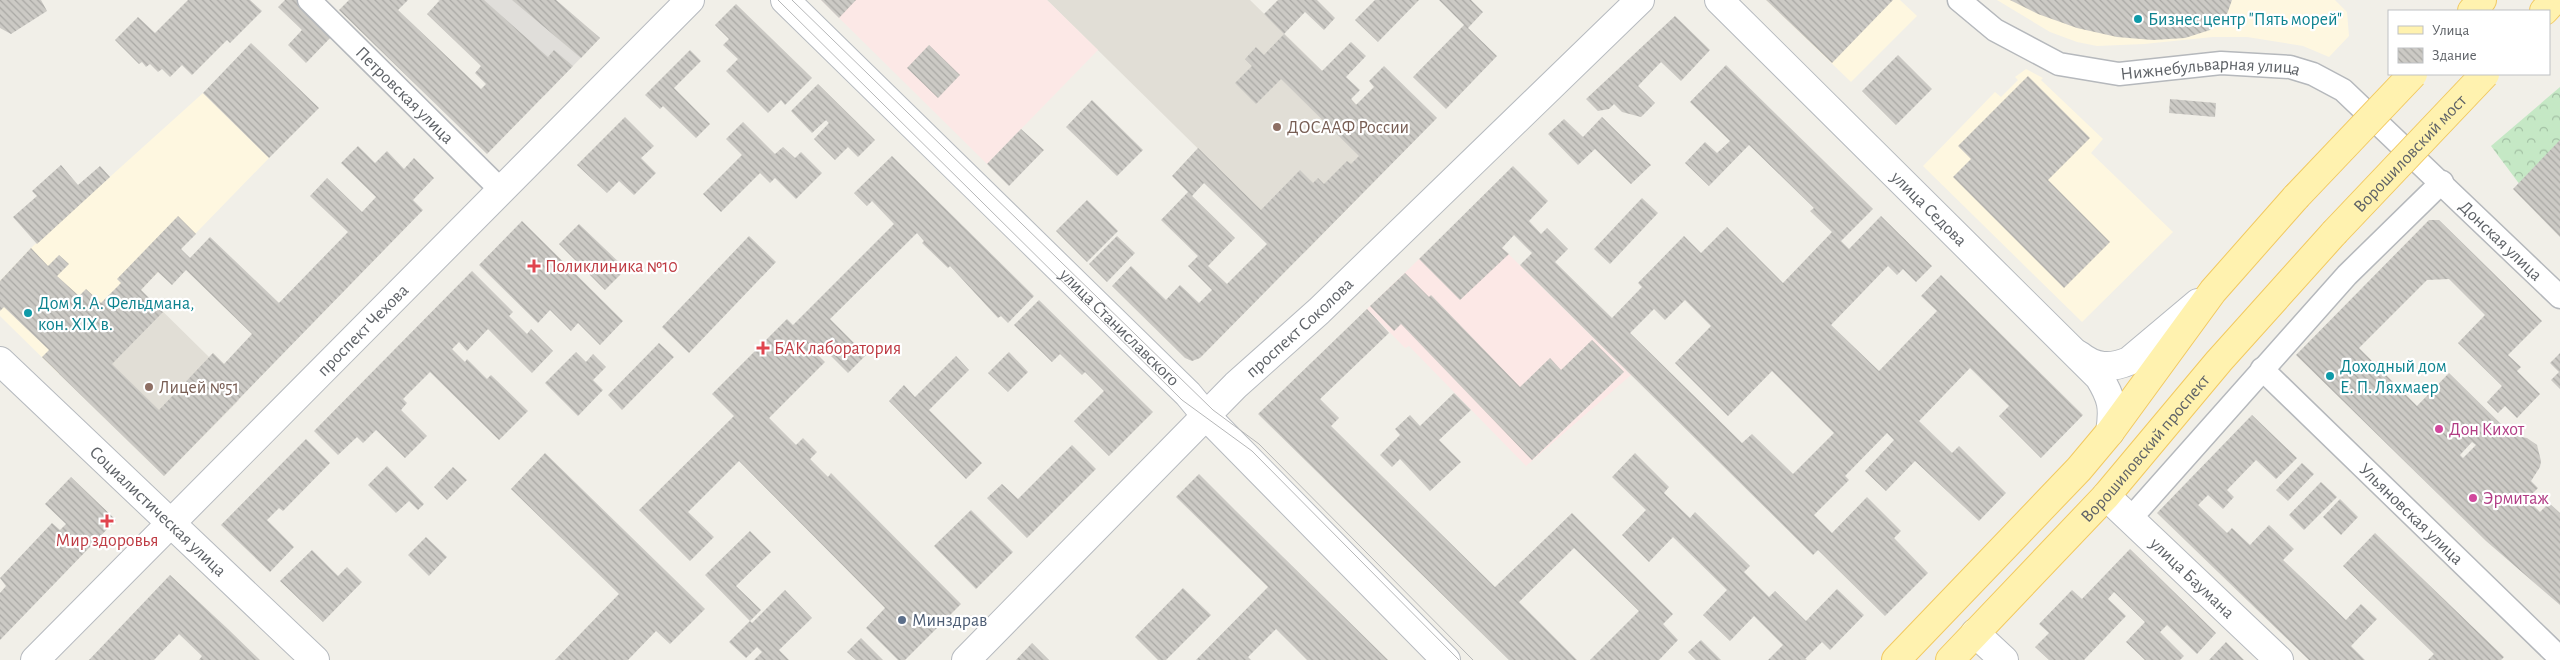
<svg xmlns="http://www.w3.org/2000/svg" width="2560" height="660" font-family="'Alegreya Sans',sans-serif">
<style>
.commercial{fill:#fef7e0}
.industrial{fill:#e0deda}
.education{fill:#e1ded6}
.medical{fill:#fce8e6}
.forest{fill:url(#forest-crowns)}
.building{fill:url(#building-back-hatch);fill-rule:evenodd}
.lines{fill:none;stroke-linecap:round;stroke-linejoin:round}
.street-casing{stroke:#b5b8bc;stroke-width:25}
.secondary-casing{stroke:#b6babf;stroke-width:30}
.primary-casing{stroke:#f2c960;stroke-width:30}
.street{stroke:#fff;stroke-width:22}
.secondary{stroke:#fff;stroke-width:28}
.primary{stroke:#fff2af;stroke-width:28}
.tram{stroke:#b6b7b8;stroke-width:1}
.primary-bridge-casing{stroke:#f2c960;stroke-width:30;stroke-linecap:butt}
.primary-bridge{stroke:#fff2af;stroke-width:28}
.culture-dot{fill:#0f9aa8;stroke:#fff;stroke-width:2}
.education-dot{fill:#8d6e63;stroke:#fff;stroke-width:2}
.health-dot{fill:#e0444e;stroke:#fff;stroke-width:2}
.hotel-dot{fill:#d1479c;stroke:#fff;stroke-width:2}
.service-dot{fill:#5c6f8a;stroke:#fff;stroke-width:2}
.labels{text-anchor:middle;stroke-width:4.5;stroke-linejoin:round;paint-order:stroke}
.culture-label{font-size:18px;fill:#0d838f;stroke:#fff;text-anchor:start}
.street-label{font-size:18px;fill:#5f6368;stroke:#fff}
.education-label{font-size:18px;fill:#785e54;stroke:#fff;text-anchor:start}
.health-label{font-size:18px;fill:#be3a42;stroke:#fff;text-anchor:start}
.hotel-label{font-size:18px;fill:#b23c85;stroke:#fff;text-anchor:start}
.service-label{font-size:18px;fill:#4e5e75;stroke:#fff;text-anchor:start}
</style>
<defs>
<pattern id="forest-crowns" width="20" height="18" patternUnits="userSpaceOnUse" patternTransform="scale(1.25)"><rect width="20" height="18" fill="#c5e8c5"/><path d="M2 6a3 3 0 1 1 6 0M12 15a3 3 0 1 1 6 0" fill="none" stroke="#a3c0a4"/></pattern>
<pattern id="building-back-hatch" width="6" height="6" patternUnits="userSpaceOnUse" patternTransform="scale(1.25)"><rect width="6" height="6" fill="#cccac5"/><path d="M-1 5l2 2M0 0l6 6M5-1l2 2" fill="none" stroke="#a9a8a4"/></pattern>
</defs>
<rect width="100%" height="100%" fill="#f1efe8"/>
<g class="commercial">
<path d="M1766 0H1900L1917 16 1851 82Z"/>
<path d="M1997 0H2335L2347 12 2349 36 2329 57 2303 46 2247 37H2213L2144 44 2097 46 2077 42 2050 32Z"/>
<path d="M2026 69 2043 78 2041 80 2103 139 2091 153 2173 232 2082 322 1923 166 1995 92 2001 97 2018 80 2015 77Z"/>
<path d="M203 93 269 158 59 374 0 316V281L31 248Z"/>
</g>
<path class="industrial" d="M438 0H556L600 38 544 96Z"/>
<g class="education">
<path d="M1047 0H1250L1404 151 1304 253Z"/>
<path d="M141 290 209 357 213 353 224 364 213 375 239 400 164 476 59 374Z"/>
</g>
<g class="medical">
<path d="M821 0H1047L1098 50 987 164Z"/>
<path d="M1467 213 1631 375 1526 466 1409 346 1405 348 1367 309Z"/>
</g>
<path class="forest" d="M2560 87V229L2538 209 2491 146Z"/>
<g class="building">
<path d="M0 0H41L47 11 11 34 0 28Z"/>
<path d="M188 0H250L262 11 230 43 227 40 192 75 182 65 170 77 162 69 158 72 150 64 146 67 142 62 139 64 115 40 138 17 155 33Z"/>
<path d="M285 0H298L333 35 306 63 288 45 302 30 278 7Z"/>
<path d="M349 0H408L398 10 481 89 486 84 475 73 481 66 427 14 440 0H484L548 57 554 50 573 66 487 154 339 10Z"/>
<path d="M512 0H556L600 38 581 58Z"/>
<path d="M821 0H856L839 18Z"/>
<path d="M1278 0H1317L1335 18 1324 30 1305 12 1284 34 1264 14Z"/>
<path d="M1375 0H1419L1378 42 1355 20Z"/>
<path d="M1439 0H1471L1483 12 1468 28 1497 56 1446 109 1413 77 1464 25Z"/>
<path d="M1766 0H1893L1832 63Z"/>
<path d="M2010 0H2232L2226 17 2210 30 2185 38 2153 40 2117 37 2077 28 2038 14Z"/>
<path d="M736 4 812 78 785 105 781 100 768 113 726 71 738 59 723 45 729 39 715 25Z"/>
<path d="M1675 16 1710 50 1681 81 1661 62 1638 86 1655 103 1641 117 1622 112 1614 104 1609 109 1598 111 1586 99Z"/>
<path d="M1284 34 1322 71 1351 42 1366 56 1346 77 1360 90 1351 99 1356 105 1374 87 1369 81 1384 66 1437 118 1200 358 1192 361 1185 358 1112 286 1131 266 1166 300 1180 285 1199 303 1212 290 1188 266 1198 256 1161 220 1188 192 1172 176 1198 148 1261 210 1300 170 1313 183 1318 178 1324 184 1347 161 1351 164 1359 156 1281 79 1256 104 1235 83 1252 66 1245 59 1256 47 1264 55ZM1204 183 1267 244 1227 284 1208 266 1235 238 1192 196Z"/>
<path d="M251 43 319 108 269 158 203 93Z"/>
<path d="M929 45 960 75 938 98 907 68Z"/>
<path d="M690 50 701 61 674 88 710 124 696 138 663 106 660 109 645 95Z"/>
<path d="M1898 55 1932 89 1896 125 1862 91Z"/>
<path d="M1726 65 1873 209 1841 241 1849 249 1881 216 1932 266 1916 282 1903 269 1897 275 1888 266 1831 325 1879 371 1937 311 1921 296 1941 275 2083 415 2041 458 1999 416 2009 406 1970 368 1919 421 1952 453 1959 446 2006 493 1979 521 1915 461 1886 491 1865 471 1894 440 1887 433 1845 476 1849 480 1814 515 1832 533 1867 497 1901 531 1894 538 1928 573 1885 616 1818 550 1813 555 1520 265 1532 253 1514 235 1502 248 1509 254 1460 300 1419 259 1513 166 1548 201 1529 221 1541 234 1547 228 1568 249 1555 262 1612 318 1642 287 1638 283 1684 236 1701 253 1727 227 1783 283 1832 232 1810 211 1814 208 1749 145 1709 186 1685 163 1705 142 1717 153 1730 141 1690 102ZM1685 300 1711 326 1675 363 1728 416 1772 371 1834 433 1793 474 1752 434 1742 443 1630 333 1654 309 1665 320Z"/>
<path d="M2028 76 2090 138 2048 180 2110 242 2064 288 1953 177 1971 159 1958 146Z"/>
<path d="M818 84 875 140 858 157 848 147 835 160 814 139 829 123 826 120 812 133 791 111Z"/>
<path d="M2170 99 2216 103 2215 117 2169 113Z"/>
<path d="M1092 100 1143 150 1117 176 1066 127Z"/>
<path d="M625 117 654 146 641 158 656 173 634 195 619 181 607 193 577 165Z"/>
<path d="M1602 117 1651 165 1631 184 1595 149 1578 165 1548 134 1564 119 1583 137Z"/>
<path d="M743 122 775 154 783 147 795 158 801 152 822 173 796 199 775 178 770 183 760 173 721 212 703 194 742 155 726 139Z"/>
<path d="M1021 129 1044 150 1009 186 987 164Z"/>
<path d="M2560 140V237L2513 189Z"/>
<path d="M358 146 375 163 387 151 404 169 414 158 434 178 413 200 423 210 164 476 42 357 49 350 4 307 0 311V281L31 248 48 266 59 255 69 264 57 276 79 296 86 289 101 303 121 283 117 279 178 216 196 234 181 249 190 258 210 237 279 303 348 232 310 196 327 178 362 212 376 197 341 163ZM186 270 252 334 224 364 213 353 159 410 112 364 163 312 141 290 158 272 172 285Z"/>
<path d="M892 156 1034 296 1008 323 1001 316 998 318 950 266 948 268 922 243 924 241 917 233 830 319 866 355 848 373 820 345 814 351 825 362 769 418 796 445 803 438 817 452 810 459 828 477 831 473 961 604 905 660H898L866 628 885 608 739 461 688 512 714 537 690 561 639 510 734 416 712 394 787 319 793 325 894 224 872 201 867 206 854 193Z"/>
<path d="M61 165 78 185 100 166 110 177 37 244 13 217 37 196 32 191Z"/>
<path d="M1642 198 1658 213 1610 264 1594 249Z"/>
<path d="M1087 200 1118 231 1087 262 1056 231Z"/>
<path d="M2429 220H2439L2542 321 2508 355 2521 367 2517 371 2540 394 2517 418 2505 406 2498 413 2487 402 2502 386 2458 343 2485 315 2449 279 2427 280 2359 348 2417 406 2449 373 2512 435 2527 438 2537 445 2541 461 2540 467 2531 481 2538 488 2527 499 2540 512 2549 503 2560 513V605L2486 541 2296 355ZM2472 442 2476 445 2463 458 2460 455Z"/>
<path d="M522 221 623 321 600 345 578 323 571 331 550 310 538 323 479 265Z"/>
<path d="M579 224 626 269 605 290 559 244Z"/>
<path d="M749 236 776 262 689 353 662 327Z"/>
<path d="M1117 236 1135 253 1107 282 1089 264Z"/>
<path d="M472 271 513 312 509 316 527 334 531 329 553 351 532 373 488 329 467 351 459 342 452 349 465 362 467 359 487 379 491 375 528 411 499 440 430 372 403 399 407 403 401 410 427 436 405 458 376 430 363 443 357 437 338 455 314 431Z"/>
<path d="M1405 273 1429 297 1431 295 1520 387 1550 358 1561 370 1592 340 1624 372 1532 460 1401 324 1394 331 1370 306Z"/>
<path d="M1039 300 1153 412 1109 456 1074 421 1104 391 1085 372 1082 375 1060 354 1052 362 1014 325Z"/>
<path d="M1367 309 1389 333 1320 399 1339 418 1331 426 1495 587 1572 513 1673 614 1663 624 1678 640 1659 660H1590L1639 611 1574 548 1519 602 1577 660H1509L1258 414Z"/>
<path d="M659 343 674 357 622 410 608 395Z"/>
<path d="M576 352 586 362 593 354 606 367 593 380 603 390 578 416 545 383Z"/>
<path d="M1009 352 1028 372 1008 392 988 373Z"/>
<path d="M2560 353V389L2551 380 2559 372 2550 363Z"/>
<path d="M956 356 969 370 929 410 982 463 966 479 889 401 904 385 915 397Z"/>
<path d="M1454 393 1471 410 1439 440 1461 462 1430 491 1400 459 1392 467 1380 455 1400 435 1395 429 1410 415 1420 426Z"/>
<path d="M2252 415 2297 458 2276 479 2256 460 2227 490 2234 497 2223 509 2208 495 2198 505 2227 533 2232 528 2250 545 2269 525 2294 549 2283 560 2346 620 2361 604 2377 619 2351 646 2365 660H2309L2157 513Z"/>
<path d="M306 439 330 463 283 511 279 508 267 520 294 547 270 572 221 525Z"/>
<path d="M1072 445 1096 469 1027 538 987 498 1002 484 1018 499Z"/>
<path d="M545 453 705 609 670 644 656 631 628 660H555L619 594 511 489Z"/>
<path d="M1635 453 1669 487 1664 493 1690 518 1695 512 1750 566 1744 572 1769 597 1775 591 1806 621 1837 589 1864 615 1830 650 1822 642 1805 659 1807 660H1768L1783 645 1754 616 1730 641 1703 615 1727 590 1673 537 1649 562 1622 535 1646 510 1612 477Z"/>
<path d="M2302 463 2314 474 2288 501 2276 490Z"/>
<path d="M387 466 424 504 418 510 409 501 396 513 368 485Z"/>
<path d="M453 467 467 480 447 500 434 487Z"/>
<path d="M1199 474 1236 511 1388 660H1307L1276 629 1248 657 1251 660H1196L1268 587 1176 497Z"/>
<path d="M71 477 116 520 0 640V593L6 586 0 578 52 523 60 530 66 524 45 504Z"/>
<path d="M2321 482 2337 497 2304 530 2289 515Z"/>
<path d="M2340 499 2358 517 2341 535 2323 517Z"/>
<path d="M971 510 1013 552 976 589 934 546Z"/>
<path d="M750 531 771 552 736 586 761 610 750 621 705 575Z"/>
<path d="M2375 533 2504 657 2501 660H2428L2434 654 2343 566Z"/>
<path d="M426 537 447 557 429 576 408 555Z"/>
<path d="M2130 549 2216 633 2197 654 2167 625 2160 632 2184 656 2180 660H2145L2126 642 2145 622 2114 592 2108 599 2126 616 2084 660H2049L2035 647 2049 633 2039 624 2072 590 2082 599Z"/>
<path d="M312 550 338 576 347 567 362 582 323 622 280 581Z"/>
<path d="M170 575 228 629 260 660H199L202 656 179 634 154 660H89Z"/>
<path d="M1183 588 1211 615 1166 660H1158L1135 637Z"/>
<path d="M785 590 812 618 779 650 789 660H754L762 652 757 647 746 658 729 642 750 621 752 623Z"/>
<path d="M861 638 883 660H856L847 652Z"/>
<path d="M1701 640 1721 660H1696L1688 652Z"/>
<path d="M2226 642 2244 660H2209Z"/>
<path d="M1032 643 1049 660H1016Z"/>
</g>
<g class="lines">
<g class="street-casing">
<g id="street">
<path id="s1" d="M309 0 501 190"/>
<path id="s2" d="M1959 0 1995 30 2059 64 2119 74 2221 63 2290 67 2313 74 2343 90 2560 297"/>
<path id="s3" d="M2262 369 2560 658"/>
<path d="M2131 518 2347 275 2442 182"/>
</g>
</g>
<g class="secondary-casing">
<g id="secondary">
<path id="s4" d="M785 0 1188 394 1207 417 1446 660"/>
<path id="s5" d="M1719 0 2099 377C2112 398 2114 408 2110 432"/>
<path d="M2079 355C2095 368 2110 369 2129 361L2198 303"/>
<path id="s6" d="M0 361 315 660"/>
<path id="s7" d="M2106 496 2279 660"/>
<path d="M1975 633 2004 660"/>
<path id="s8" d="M35 660 690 0"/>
<path id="s9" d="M966 660 1236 385 1319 311 1640 0"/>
</g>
</g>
<g class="primary-casing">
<g id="primary">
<path d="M2472 11 2482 0"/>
<path d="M2544 11 2554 0"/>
<path d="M1896 660 2079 469 2110 432 2213 291 2296 197"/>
<path id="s10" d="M1950 660 2106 496 2219 361 2334 233"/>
</g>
</g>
<use href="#street" class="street"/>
<use href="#secondary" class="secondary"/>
<use href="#primary" class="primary"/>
<g class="tram">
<path d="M778 0 1182 400 1252 451 1459 660"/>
<path d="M792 0 1213 410 1259 444 1473 660"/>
</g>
<g class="primary-bridge-casing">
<g id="primary-bridge">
<path d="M2296 197 2413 74"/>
<path id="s11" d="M2334 233 2485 74"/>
</g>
</g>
<use href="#primary-bridge" class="primary-bridge"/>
</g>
<g class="culture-dot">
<circle cx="2138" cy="19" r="5"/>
<circle cx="28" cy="313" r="5"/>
<circle cx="2330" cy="376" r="5"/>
</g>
<g class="education-dot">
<circle cx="1277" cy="127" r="5"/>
<circle cx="149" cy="387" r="5"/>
</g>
<g class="health-dot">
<path d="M531.5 258.5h5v5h5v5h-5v5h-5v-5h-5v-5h5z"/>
<path d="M760.5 340.5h5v5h5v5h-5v5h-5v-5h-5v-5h5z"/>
<path d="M104.5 513.5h5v5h5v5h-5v5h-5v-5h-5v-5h5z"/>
</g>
<g class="hotel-dot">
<circle cx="2439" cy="429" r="5"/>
<circle cx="2473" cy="498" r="5"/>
</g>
<circle class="service-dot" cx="902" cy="620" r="5"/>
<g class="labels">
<g class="culture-label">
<text x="2148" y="25">Бизнес центр "Пять морей"</text>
<text x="38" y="309">Дом Я. А. Фельдмана,<tspan x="38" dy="21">кон. ХIХ в.</tspan></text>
<text x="2340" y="372">Доходный дом<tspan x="2340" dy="21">Е. П. Ляхмаер</tspan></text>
</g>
<g class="street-label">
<text dy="6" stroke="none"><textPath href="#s2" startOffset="272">Нижнебульварная улица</textPath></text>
<text dy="6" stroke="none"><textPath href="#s1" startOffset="135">Петровская улица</textPath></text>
<text dy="6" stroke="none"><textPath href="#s11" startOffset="110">Ворошиловский мост</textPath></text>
<text dy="6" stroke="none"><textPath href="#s5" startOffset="296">улица Седова</textPath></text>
<text dy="6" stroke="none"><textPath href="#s2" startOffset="628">Донская улица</textPath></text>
<text dy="6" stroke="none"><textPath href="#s4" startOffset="468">улица Станиславского</textPath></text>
<text dy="6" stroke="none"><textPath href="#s9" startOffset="471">проспект Соколова</textPath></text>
<text dy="6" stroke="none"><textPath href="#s8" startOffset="465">проспект Чехова</textPath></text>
<text dy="6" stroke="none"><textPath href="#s10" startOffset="288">Ворошиловский проспект</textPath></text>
<text dy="6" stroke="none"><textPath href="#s6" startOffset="218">Социалистическая улица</textPath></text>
<text dy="6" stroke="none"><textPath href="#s3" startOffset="208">Ульяновская улица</textPath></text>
<text dy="6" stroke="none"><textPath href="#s7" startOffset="119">улица Баумана</textPath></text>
</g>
<g class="education-label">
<text x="1287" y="133">ДОСААФ России</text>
<text x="159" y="393">Лицей №51</text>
</g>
<g class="health-label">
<text x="545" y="272">Поликлиника №10</text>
<text x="774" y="354">БАК лаборатория</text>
<text x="107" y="546" text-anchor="middle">Мир здоровья</text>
</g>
<g class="hotel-label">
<text x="2449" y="435">Дон Кихот</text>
<text x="2483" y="504">Эрмитаж</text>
</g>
<g class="service-label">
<text x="912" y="626">Минздрав</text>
</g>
</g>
<rect x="2388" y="10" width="162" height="65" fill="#ffffff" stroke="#bfc1c3"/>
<rect x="2398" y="26" width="25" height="8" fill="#fff2af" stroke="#bfc1c3"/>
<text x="2432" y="35" font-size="15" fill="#5f6368">Улица</text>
<rect x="2398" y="48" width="25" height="15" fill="url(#building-back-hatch)" stroke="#bfc1c3"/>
<text x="2432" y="60" font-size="15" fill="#5f6368">Здание</text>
</svg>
